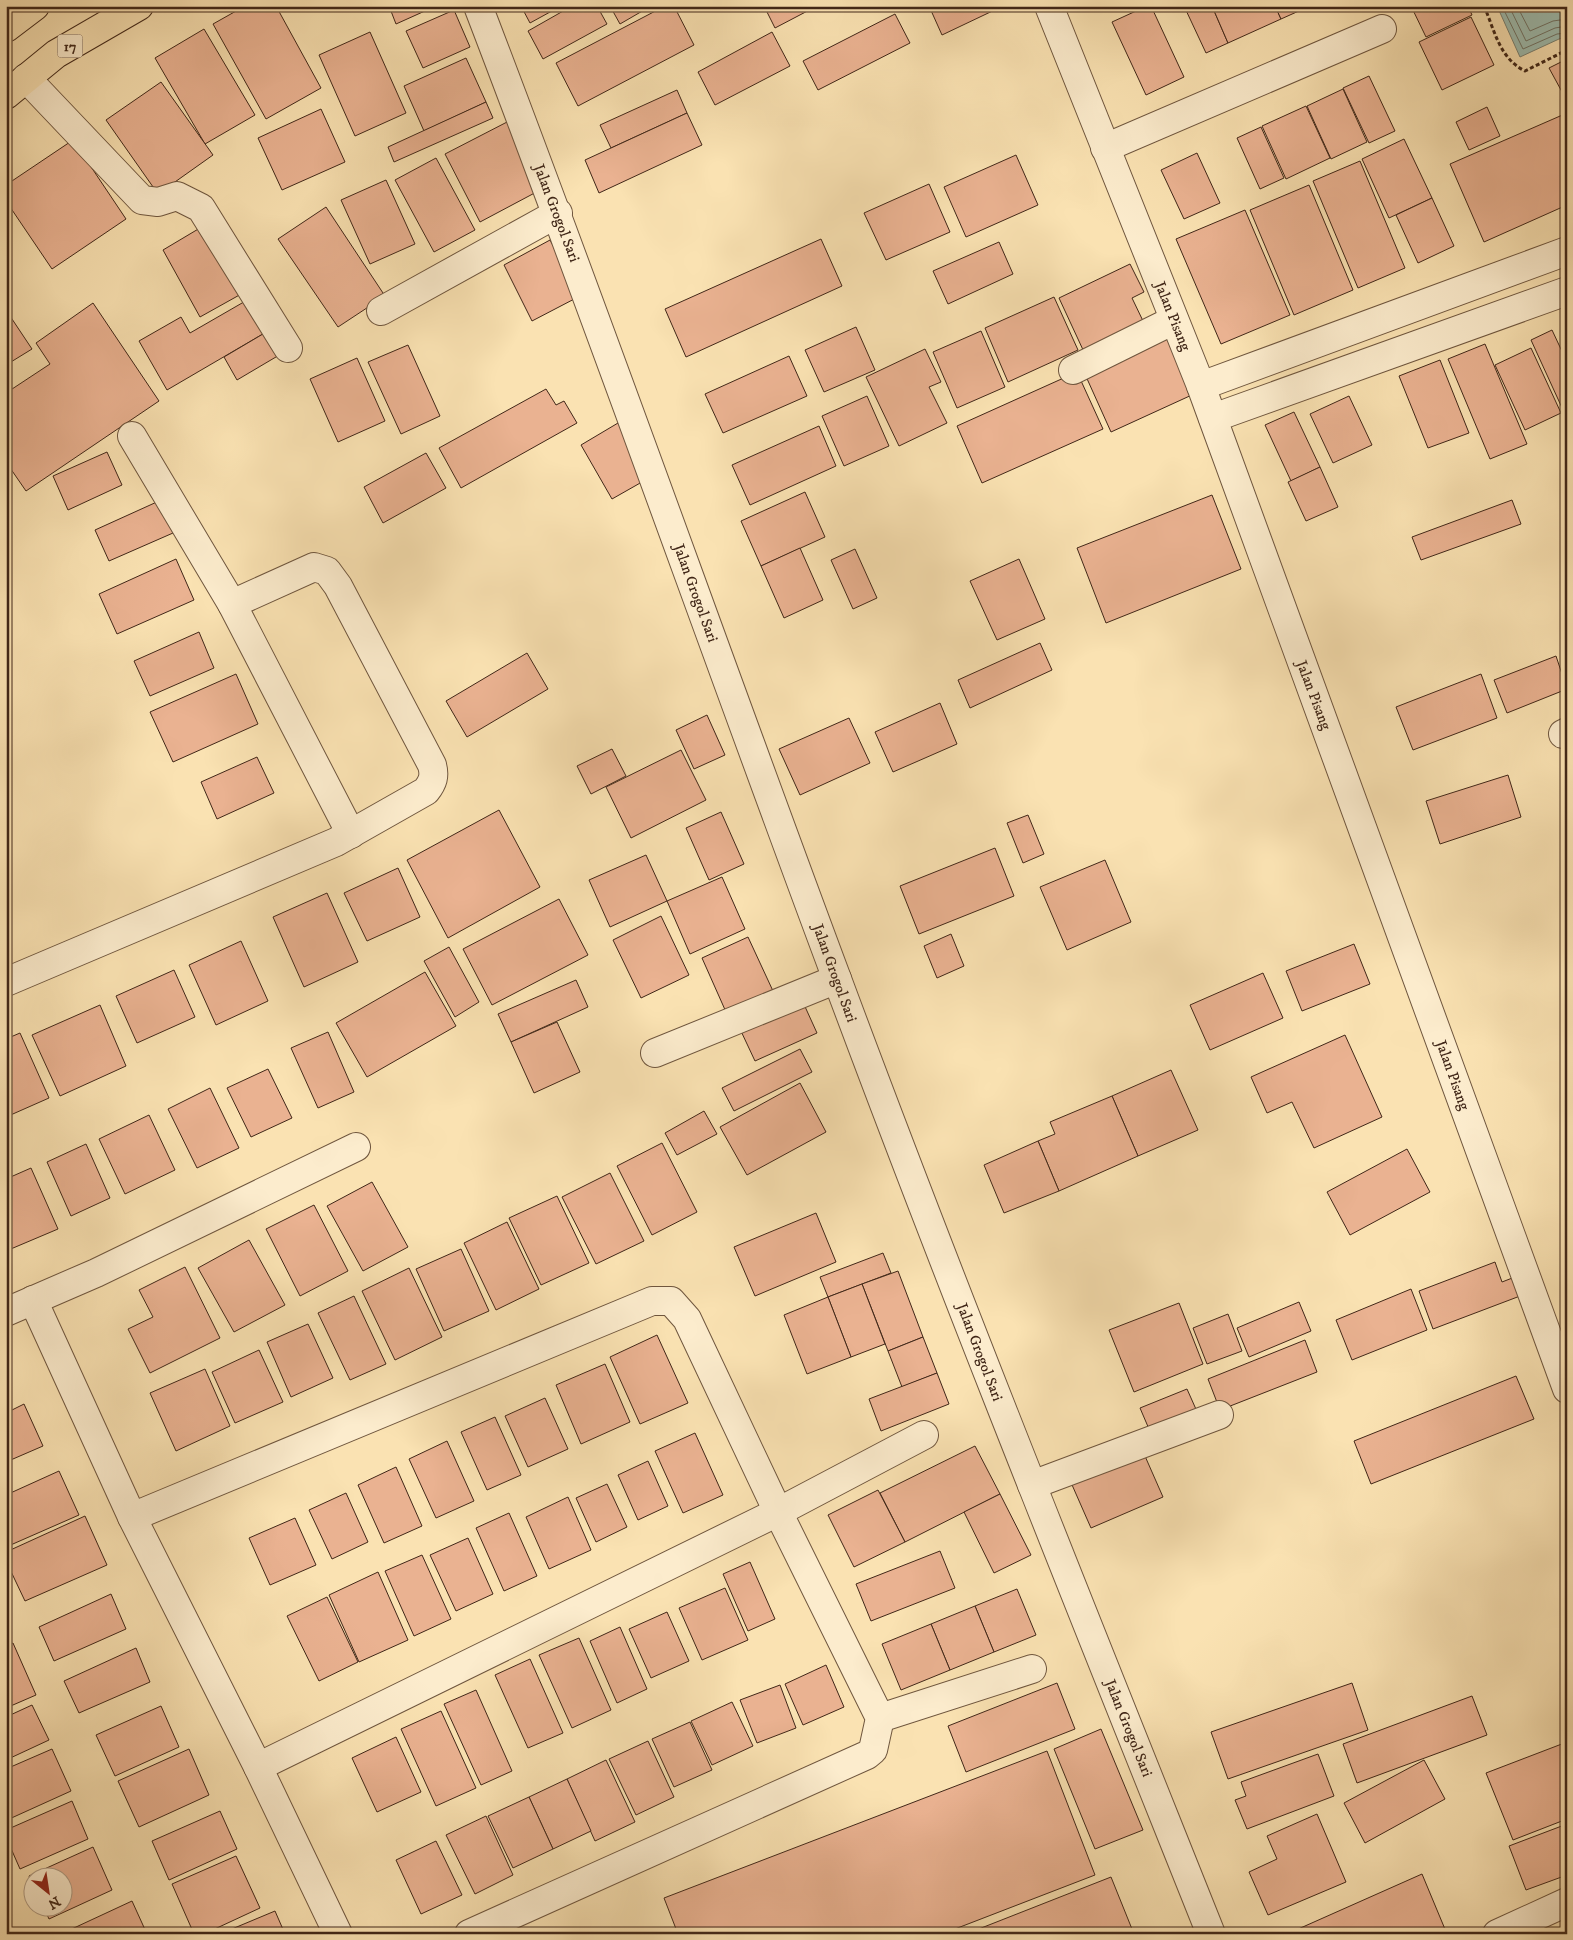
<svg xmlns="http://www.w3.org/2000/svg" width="1573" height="1940" font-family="'IM FELL DW Pica',serif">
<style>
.water{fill:#9ebdb0;stroke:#798173}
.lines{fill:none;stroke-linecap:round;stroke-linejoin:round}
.shore{stroke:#707264;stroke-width:1}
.building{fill:#eab291;stroke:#412718}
.minor-casing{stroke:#6f563e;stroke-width:30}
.highway-casing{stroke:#412718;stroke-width:30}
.path{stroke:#412718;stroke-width:3;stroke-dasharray:4 2.5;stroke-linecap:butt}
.minor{stroke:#fceccd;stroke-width:28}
.highway{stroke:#fae2b2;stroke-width:28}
.labels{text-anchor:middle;stroke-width:4;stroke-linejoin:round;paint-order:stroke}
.shield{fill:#fceccd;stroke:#79624e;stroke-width:1}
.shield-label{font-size:14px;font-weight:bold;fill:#412718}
.street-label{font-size:15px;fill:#412718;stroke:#fceccd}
</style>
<rect width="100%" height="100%" fill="#fae2b2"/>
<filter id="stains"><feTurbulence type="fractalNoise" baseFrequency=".004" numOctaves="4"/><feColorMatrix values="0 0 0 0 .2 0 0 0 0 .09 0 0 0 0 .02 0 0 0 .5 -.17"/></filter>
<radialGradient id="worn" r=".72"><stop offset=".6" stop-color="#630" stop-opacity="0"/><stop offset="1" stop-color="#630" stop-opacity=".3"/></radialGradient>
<path class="water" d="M1497 6H1564L1567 13V37L1559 39 1520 57Z"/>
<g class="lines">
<g class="shore">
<path d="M1502 6 1523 49 1557 34 1567 33"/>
<path d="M1509 6 1526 41 1555 28 1567 26"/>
<path d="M1517 6 1530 31 1553 21 1567 19"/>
</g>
</g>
<g class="building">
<path d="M245 6H276L321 88 266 119 213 24Z"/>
<path d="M389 6H436L396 24Z"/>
<path d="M521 6H561L530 23Z"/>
<path d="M572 6H597L607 24 543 59 528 31Z"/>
<path d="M610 6H651L620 24Z"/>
<path d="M665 6H674L694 45 578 106 556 63Z"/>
<path d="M764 6H817L775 28Z"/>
<path d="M929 6H1003L942 35Z"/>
<path d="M1147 6H1151L1184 77 1146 95 1112 22Z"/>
<path d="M1184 6H1212L1228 43 1206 53Z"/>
<path d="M1212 6H1275L1281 19 1228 43Z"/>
<path d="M1275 6H1310L1281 19Z"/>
<path d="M1411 6H1468L1472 15 1426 37Z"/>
<path d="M454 10 470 47 423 68 406 31Z"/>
<path d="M895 14 910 43 818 90 803 61Z"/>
<path d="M1471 17 1494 65 1442 90 1419 42Z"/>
<path d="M204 29 255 115 205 144 155 58Z"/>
<path d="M370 32 406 113 355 136 319 55Z"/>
<path d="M772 32 790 66 715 105 698 72Z"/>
<path d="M466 58 486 102 424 131 404 86Z"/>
<path d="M1567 59V101L1549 68Z"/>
<path d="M1369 76 1395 131 1369 143 1343 88Z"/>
<path d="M161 82 213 155 158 194 106 120Z"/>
<path d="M1343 89 1367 142 1331 159 1307 106Z"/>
<path d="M677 90 687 113 611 148 600 125Z"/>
<path d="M486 102 493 118 394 162 388 147Z"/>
<path d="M1306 106 1330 158 1286 179 1262 126Z"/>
<path d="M1487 107 1500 136 1469 150 1456 122Z"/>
<path d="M321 109 345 162 282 190 258 138Z"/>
<path d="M687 113 702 145 599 193 585 160Z"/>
<path d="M1567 113V205L1484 242 1450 164Z"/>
<path d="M509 121 544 188 480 222 445 154Z"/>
<path d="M1261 127 1284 178 1260 189 1237 138Z"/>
<path d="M1404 139 1432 198 1389 218 1362 159Z"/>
<path d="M73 140 126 219 52 269 6 201V185Z"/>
<path d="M1197 153 1220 203 1184 219 1161 170Z"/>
<path d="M1016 155 1038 205 966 237 944 187Z"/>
<path d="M436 158 475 230 434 252 395 180Z"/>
<path d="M1360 161 1405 268 1358 288 1313 181Z"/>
<path d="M386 180 415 244 370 264 341 200Z"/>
<path d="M929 184 950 232 886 260 864 213Z"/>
<path d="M1309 185 1353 290 1294 315 1250 210Z"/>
<path d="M1432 198 1454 246 1418 263 1396 215Z"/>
<path d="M326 207 385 296 338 327 278 239Z"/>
<path d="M1245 210 1290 315 1221 344 1176 239Z"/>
<path d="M205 225 243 293 200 317 163 250Z"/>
<path d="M821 239 842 286 686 357 665 309Z"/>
<path d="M550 240 580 296 532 321 504 265Z"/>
<path d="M999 242 1013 274 948 304 933 271Z"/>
<path d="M1130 264 1144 292 1132 298 1144 323 1084 352 1059 298Z"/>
<path d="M1054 297 1078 350 1008 382 985 328Z"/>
<path d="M249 299 268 331 167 390 139 341 181 317 190 333Z"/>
<path d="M93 303 159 401 26 491 6 462V393L50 364 36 343Z"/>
<path d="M6 310 32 349 6 365Z"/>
<path d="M856 327 875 370 824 392 805 350Z"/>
<path d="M1552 330 1567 362V409L1563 410 1531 340Z"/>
<path d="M268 331 281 354 237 380 224 357Z"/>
<path d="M981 331 1005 387 957 408 933 352Z"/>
<path d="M1168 335 1194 394 1111 432 1084 372Z"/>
<path d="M1485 344 1527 444 1490 459 1448 359Z"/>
<path d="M408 345 440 416 401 434 368 362Z"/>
<path d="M1531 348 1561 413 1525 430 1495 365Z"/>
<path d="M925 349 941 382 929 387 947 423 899 446 866 377Z"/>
<path d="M789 356 807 396 723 433 705 394Z"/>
<path d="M357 358 385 421 338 442 310 379Z"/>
<path d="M1440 360 1469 433 1428 448 1399 376Z"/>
<path d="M1077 372 1103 429 982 483 957 426Z"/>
<path d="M546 389 556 405 564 401 577 423 461 488 439 448Z"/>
<path d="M867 396 889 446 844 466 822 416Z"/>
<path d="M1349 396 1372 445 1333 463 1310 414Z"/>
<path d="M1294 412 1320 467 1291 481 1265 425Z"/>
<path d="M618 423 649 478 612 499 581 445Z"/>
<path d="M819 426 836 466 750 505 732 465Z"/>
<path d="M107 452 122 485 68 510 53 476Z"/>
<path d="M426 453 446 488 383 523 364 487Z"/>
<path d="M1320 467 1338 507 1306 521 1288 482Z"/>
<path d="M805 492 825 537 761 566 741 521Z"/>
<path d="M1212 495 1241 569 1106 623 1077 548Z"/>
<path d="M1512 500 1521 524 1421 560 1412 537Z"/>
<path d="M159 501 173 533 109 561 95 530Z"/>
<path d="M800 548 823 600 784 618 761 566Z"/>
<path d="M855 549 877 598 853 609 831 560Z"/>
<path d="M176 559 194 600 117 634 99 594Z"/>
<path d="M1019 559 1045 619 997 640 970 581Z"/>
<path d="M199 632 214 668 150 696 134 661Z"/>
<path d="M1040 643 1052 670 970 708 958 680Z"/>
<path d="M527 653 548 689 467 737 446 701Z"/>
<path d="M1556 656 1567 689 1507 713 1494 680Z"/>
<path d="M236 674 258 724 173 762 150 712Z"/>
<path d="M1481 674 1497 718 1413 750 1396 707Z"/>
<path d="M940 703 957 744 893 772 875 732Z"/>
<path d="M707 715 725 755 694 769 676 730Z"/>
<path d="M849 718 870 763 800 795 779 749Z"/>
<path d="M612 749 626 776 591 794 577 766Z"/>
<path d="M681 750 706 800 631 838 606 787Z"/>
<path d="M257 757 274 793 217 819 201 782Z"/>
<path d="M1508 775 1521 817 1440 844 1426 801Z"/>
<path d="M499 810 540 887 448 938 407 860Z"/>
<path d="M721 812 744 864 709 880 686 828Z"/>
<path d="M1028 815 1044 854 1023 863 1007 823Z"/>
<path d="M995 848 1014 896 919 934 900 886Z"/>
<path d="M646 855 667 901 610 927 589 880Z"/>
<path d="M1105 860 1131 922 1067 950 1040 887Z"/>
<path d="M398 868 420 917 367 941 344 893Z"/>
<path d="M722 877 745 929 690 954 667 901Z"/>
<path d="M327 893 358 962 304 987 273 917Z"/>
<path d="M559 899 588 955 492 1005 463 949Z"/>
<path d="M661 916 689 975 641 998 613 940Z"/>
<path d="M951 934 964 966 937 978 924 946Z"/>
<path d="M748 937 773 991 726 1012 702 958Z"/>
<path d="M241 941 268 1001 216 1025 189 965Z"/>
<path d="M1354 944 1370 984 1302 1011 1286 971Z"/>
<path d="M449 947 479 1002 455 1017 424 961Z"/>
<path d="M174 970 195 1017 137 1043 116 996Z"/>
<path d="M425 972 456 1026 367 1077 336 1023Z"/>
<path d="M1263 973 1283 1018 1210 1050 1190 1005Z"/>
<path d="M576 980 588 1007 511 1042 498 1014Z"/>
<path d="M802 1000 817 1033 755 1061 740 1029Z"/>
<path d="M100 1005 126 1066 60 1096 32 1035Z"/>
<path d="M557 1022 580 1072 534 1093 511 1042Z"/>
<path d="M328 1032 354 1092 318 1108 291 1048Z"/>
<path d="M20 1033 49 1098 6 1117V1039Z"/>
<path d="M1345 1035 1382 1117 1314 1148 1292 1102 1267 1113 1251 1077Z"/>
<path d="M800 1049 812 1072 734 1111 722 1088Z"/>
<path d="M268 1069 292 1118 251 1137 227 1088Z"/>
<path d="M1171 1070 1198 1130 1138 1156 1112 1096Z"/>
<path d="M800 1083 826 1132 747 1175 720 1127Z"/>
<path d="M210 1088 239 1148 197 1168 168 1109Z"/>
<path d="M1112 1096 1138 1156 1059 1191 1038 1141 1055 1134 1050 1122Z"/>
<path d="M704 1111 717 1134 677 1155 665 1133Z"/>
<path d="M149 1115 175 1170 125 1194 99 1139Z"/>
<path d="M1038 1141 1059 1191 1004 1213 984 1165Z"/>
<path d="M662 1143 697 1212 652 1235 617 1166Z"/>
<path d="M86 1144 110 1198 71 1216 47 1162Z"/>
<path d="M1407 1149 1430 1192 1350 1235 1327 1192Z"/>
<path d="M31 1168 58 1229 6 1251V1179Z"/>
<path d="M610 1173 644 1241 596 1264 562 1197Z"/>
<path d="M372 1182 408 1247 363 1271 327 1206Z"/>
<path d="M557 1196 589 1263 541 1285 509 1218Z"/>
<path d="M314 1205 348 1271 300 1296 266 1229Z"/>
<path d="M816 1213 836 1262 755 1296 734 1247Z"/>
<path d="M507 1222 539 1289 496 1310 464 1243Z"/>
<path d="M249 1240 285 1305 234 1332 198 1268Z"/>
<path d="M461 1249 489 1311 444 1331 416 1269Z"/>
<path d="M883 1253 891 1273 828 1297 820 1277Z"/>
<path d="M1495 1262 1502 1282 1520 1275 1528 1293 1433 1329 1419 1291Z"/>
<path d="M185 1267 220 1338 150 1373 128 1329 153 1317 139 1290Z"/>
<path d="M409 1268 442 1337 395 1360 362 1291Z"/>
<path d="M898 1271 923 1337 888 1351 862 1284Z"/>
<path d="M862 1284 885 1344 851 1357 828 1297Z"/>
<path d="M1411 1289 1427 1330 1352 1360 1336 1320Z"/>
<path d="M354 1296 386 1364 350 1380 318 1313Z"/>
<path d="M828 1297 851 1357 807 1374 784 1315Z"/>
<path d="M1299 1302 1311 1331 1249 1357 1237 1328Z"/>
<path d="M1179 1303 1203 1364 1134 1392 1109 1330Z"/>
<path d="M1228 1314 1242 1351 1207 1364 1193 1328Z"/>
<path d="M308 1324 333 1378 291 1397 267 1342Z"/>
<path d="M657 1335 688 1403 640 1424 610 1357Z"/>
<path d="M923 1337 937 1373 902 1387 888 1351Z"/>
<path d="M1305 1340 1317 1372 1220 1410 1208 1379Z"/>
<path d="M259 1350 283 1402 235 1423 212 1372Z"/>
<path d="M605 1364 630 1422 581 1444 556 1385Z"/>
<path d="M205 1369 230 1426 176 1451 150 1393Z"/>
<path d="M937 1373 949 1404 881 1431 869 1399Z"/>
<path d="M1516 1376 1534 1419 1371 1484 1354 1441Z"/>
<path d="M1187 1389 1199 1416 1152 1436 1140 1408Z"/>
<path d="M545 1398 568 1449 528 1467 505 1416Z"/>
<path d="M24 1404 43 1446 6 1462V1413Z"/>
<path d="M495 1417 521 1475 487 1490 461 1432Z"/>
<path d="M695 1433 723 1495 683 1513 655 1451Z"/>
<path d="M447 1441 474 1501 436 1518 409 1459Z"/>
<path d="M975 1446 1000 1494 905 1542 880 1493Z"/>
<path d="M1141 1447 1163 1497 1091 1528 1069 1478Z"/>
<path d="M648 1461 668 1506 638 1520 618 1475Z"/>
<path d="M396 1467 422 1526 384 1543 358 1485Z"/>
<path d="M59 1471 79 1515 6 1547V1495Z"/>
<path d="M607 1484 627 1527 596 1542 576 1498Z"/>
<path d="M878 1490 905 1542 854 1567 828 1515Z"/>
<path d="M346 1493 368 1542 332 1559 309 1510Z"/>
<path d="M1000 1494 1031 1555 994 1573 964 1512Z"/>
<path d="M568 1497 591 1550 549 1569 526 1517Z"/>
<path d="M509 1513 537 1576 504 1591 476 1528Z"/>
<path d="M85 1516 107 1565 25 1601 6 1561V1552Z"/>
<path d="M295 1518 316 1565 270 1585 249 1538Z"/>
<path d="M468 1538 493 1594 456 1611 430 1555Z"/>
<path d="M940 1551 955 1588 871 1621 856 1584Z"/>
<path d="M422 1555 451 1619 414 1636 385 1571Z"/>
<path d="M750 1562 775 1619 748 1631 723 1574Z"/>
<path d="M378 1572 408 1640 359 1662 329 1595Z"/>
<path d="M725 1588 748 1640 702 1660 679 1608Z"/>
<path d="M1017 1589 1036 1635 994 1652 975 1606Z"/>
<path d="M111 1594 126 1629 54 1661 39 1627Z"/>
<path d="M327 1597 358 1662 319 1681 287 1616Z"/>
<path d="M975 1606 994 1652 950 1670 931 1624Z"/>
<path d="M667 1612 689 1661 651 1678 629 1629Z"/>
<path d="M931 1624 950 1670 901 1690 882 1644Z"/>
<path d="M620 1627 647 1689 617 1703 590 1641Z"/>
<path d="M579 1638 611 1710 572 1728 539 1655Z"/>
<path d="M13 1643 36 1695 6 1708V1646Z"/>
<path d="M136 1648 150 1682 79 1713 64 1681Z"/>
<path d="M530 1659 563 1733 528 1748 495 1675Z"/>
<path d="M826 1665 844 1707 803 1725 785 1684Z"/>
<path d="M1057 1683 1075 1729 966 1772 948 1726Z"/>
<path d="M1352 1683 1368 1730 1228 1779 1211 1732Z"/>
<path d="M780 1685 796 1728 757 1743 740 1700Z"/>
<path d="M476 1690 512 1771 481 1785 444 1704Z"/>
<path d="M1472 1696 1487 1735 1357 1783 1343 1744Z"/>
<path d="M732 1702 753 1746 712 1765 691 1721Z"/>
<path d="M32 1705 49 1740 6 1760V1717Z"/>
<path d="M161 1706 179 1747 115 1776 96 1735Z"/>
<path d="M441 1711 476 1788 436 1806 401 1729Z"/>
<path d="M690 1722 712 1770 674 1787 652 1739Z"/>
<path d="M1101 1729 1143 1830 1095 1849 1054 1749Z"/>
<path d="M396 1737 421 1792 377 1812 352 1758Z"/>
<path d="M648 1741 674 1797 636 1815 609 1759Z"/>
<path d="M1567 1742V1819L1513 1840 1486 1773Z"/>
<path d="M52 1749 71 1791 7 1820 6 1769Z"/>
<path d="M189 1749 209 1795 139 1827 118 1781Z"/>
<path d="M1047 1751 1095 1875 942 1934H678L664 1898Z"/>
<path d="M1318 1754 1334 1796 1247 1829 1235 1800 1246 1796 1241 1782Z"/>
<path d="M606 1760 635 1822 595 1841 567 1779Z"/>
<path d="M1424 1760 1445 1799 1365 1843 1344 1803Z"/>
<path d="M567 1779 591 1831 553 1849 529 1797Z"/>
<path d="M529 1797 553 1849 513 1868 488 1816Z"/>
<path d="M72 1801 88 1839 20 1869 6 1837V1830Z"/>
<path d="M220 1811 237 1849 169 1880 152 1841Z"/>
<path d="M1317 1814 1346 1882 1268 1915 1249 1872 1277 1859 1267 1836Z"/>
<path d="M486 1816 513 1875 475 1894 446 1835Z"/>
<path d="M1567 1824V1875L1526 1890 1509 1846Z"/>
<path d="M436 1841 462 1895 421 1914 396 1860Z"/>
<path d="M93 1847 112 1890 49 1919 44 1908H62V1878H32V1883L29 1876Z"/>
<path d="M236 1856 260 1908 204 1934H194L172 1884Z"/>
<path d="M1422 1874 1447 1934H1287Z"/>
<path d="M1111 1877 1134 1934H966Z"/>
<path d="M132 1901 147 1934H61Z"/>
<path d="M275 1911 285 1934H220Z"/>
</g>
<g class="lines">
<g class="minor-casing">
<g id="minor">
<path d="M478 6C602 329 716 655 837 979 956 1299 1084 1616 1211 1934"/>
<path d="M1049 6 1201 386 1567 1389"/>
<path d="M26 78 142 200 158 202 177 196 201 208 288 348"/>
<path d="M1105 148 1382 29"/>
<path d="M381 311 558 213"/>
<path d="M1073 370 1174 320"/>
<path d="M1201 386 1567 251"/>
<path d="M1213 418 1567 291"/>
<path d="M132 436 232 604 351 834"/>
<path d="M1563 734 1567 732"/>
<path d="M6 982 336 842 426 791C433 782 435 776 432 765L338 586 327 571 314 567 232 604"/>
<path d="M655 1053 837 979"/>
<path d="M33 1300 132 1517 258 1767 338 1934"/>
<path d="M6 1312 96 1273 356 1147"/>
<path d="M1032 1485 1219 1415"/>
<path d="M132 1517 652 1301H671L687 1319 778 1512 880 1718 873 1750 867 1755 469 1934"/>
<path d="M880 1718 1032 1669"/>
<path d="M258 1767 778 1512 924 1435"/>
<path d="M1497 1934 1567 1902"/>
</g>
</g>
<g class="highway-casing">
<g id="highway">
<path d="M6 28 35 6"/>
<path d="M6 95 56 54 139 6"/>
</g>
</g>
<path class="path" d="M1484 6C1495 31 1499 58 1525 71L1567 50"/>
<use href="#minor" class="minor"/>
<use href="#highway" class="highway"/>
</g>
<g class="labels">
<rect class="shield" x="57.5" y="34.5" width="25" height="23" rx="4"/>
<g class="shield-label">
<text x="70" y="51">17</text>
</g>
<g class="street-label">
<text transform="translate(557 213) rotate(69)" y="5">Jalan Grogol Sari</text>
<text transform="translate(1173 316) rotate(68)" y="5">Jalan Pisang</text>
<text transform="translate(696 593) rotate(70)" y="5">Jalan Grogol Sari</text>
<text transform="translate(1314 695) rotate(69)" y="5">Jalan Pisang</text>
<text transform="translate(835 973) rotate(70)" y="5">Jalan Grogol Sari</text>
<text transform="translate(1453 1075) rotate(70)" y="5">Jalan Pisang</text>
<text transform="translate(980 1352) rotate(69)" y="5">Jalan Grogol Sari</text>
<text transform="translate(1129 1728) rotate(68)" y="5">Jalan Grogol Sari</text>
</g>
</g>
<rect width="1573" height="1940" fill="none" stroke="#fae2b2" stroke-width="25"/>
<rect x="8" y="8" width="1558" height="1925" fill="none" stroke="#412718" stroke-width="2.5"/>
<rect x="12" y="12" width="1548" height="1915" fill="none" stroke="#412718"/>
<g transform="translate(48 1892) rotate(150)"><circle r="24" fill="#fceccd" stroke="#b19d85"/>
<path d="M0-4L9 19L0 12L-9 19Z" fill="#8f2418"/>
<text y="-8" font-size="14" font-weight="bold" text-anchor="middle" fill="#412718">N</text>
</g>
<rect width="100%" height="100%" filter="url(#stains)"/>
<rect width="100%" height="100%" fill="url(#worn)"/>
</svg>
